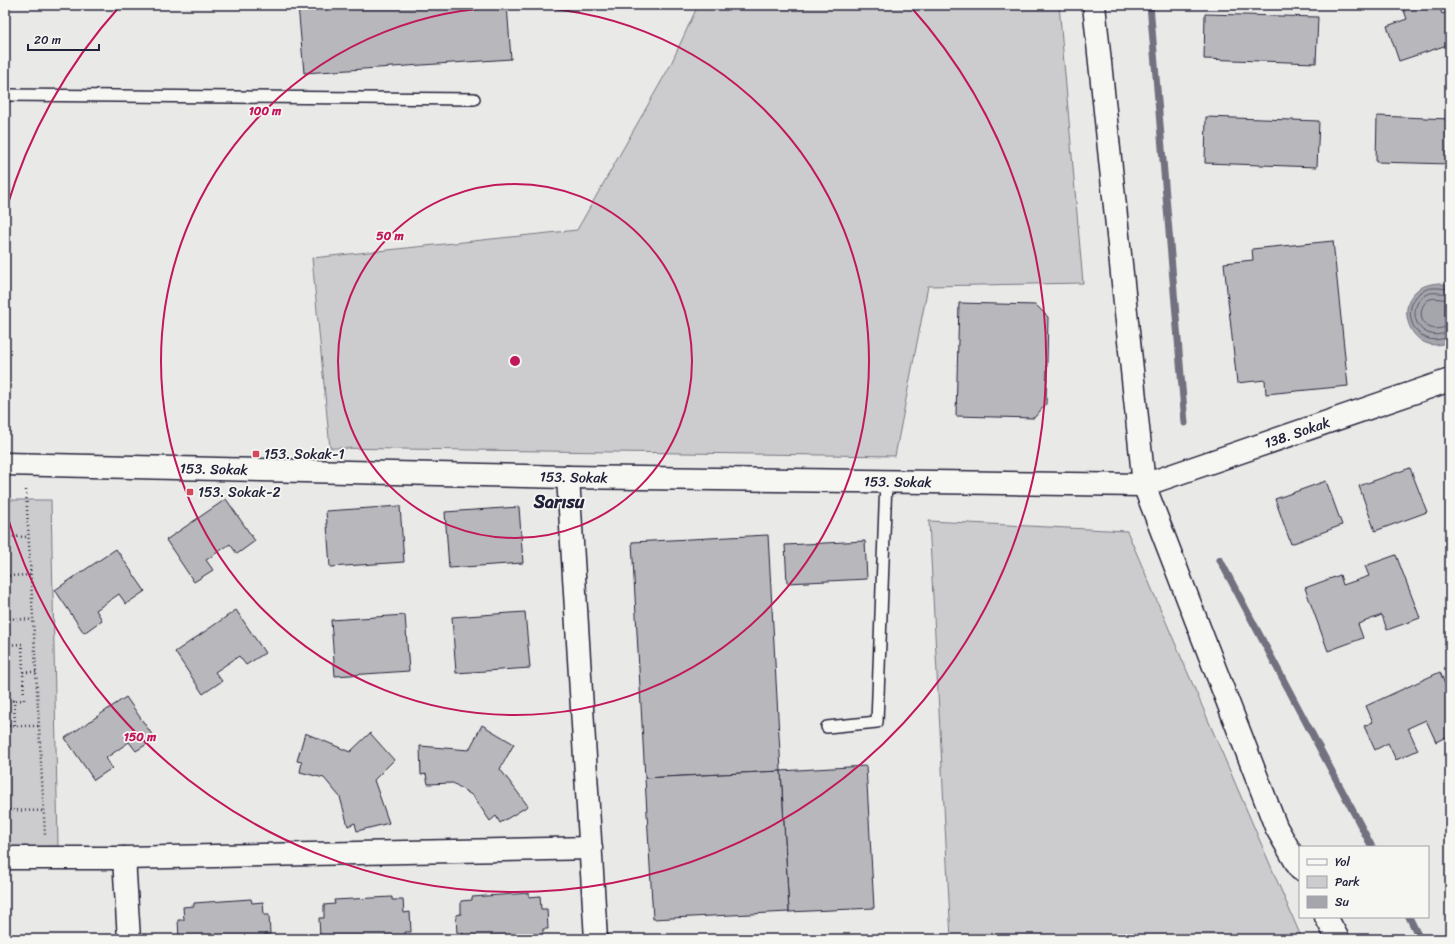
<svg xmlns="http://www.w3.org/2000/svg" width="1455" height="944" font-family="Sriracha,sans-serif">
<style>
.green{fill:#ccccce;stroke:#777784}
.water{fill:#a5a5ac;stroke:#71717f}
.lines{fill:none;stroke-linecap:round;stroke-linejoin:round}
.shore{stroke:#565668;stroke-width:1}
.stream{stroke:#71717f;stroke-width:7}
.building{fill:#b8b8bc;stroke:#22223b}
.service-casing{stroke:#22223b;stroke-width:14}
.minor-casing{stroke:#22223b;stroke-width:25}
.tertiary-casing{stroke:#22223b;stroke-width:25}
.path{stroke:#22223b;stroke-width:2.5;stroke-dasharray:1 3;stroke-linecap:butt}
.service{stroke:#f6f6f2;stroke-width:11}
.minor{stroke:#f6f6f2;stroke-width:22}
.tertiary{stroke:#f6f6f2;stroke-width:22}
.ring{fill:none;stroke:#c2185b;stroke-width:2}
.poi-dot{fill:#d1495b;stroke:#f6f6f2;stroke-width:1.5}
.labels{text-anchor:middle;stroke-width:3.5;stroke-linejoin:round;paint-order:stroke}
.street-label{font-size:14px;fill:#22223b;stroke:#f6f6f2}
.poi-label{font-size:14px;fill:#22223b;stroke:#f6f6f2;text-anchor:start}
.district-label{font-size:18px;font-weight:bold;fill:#22223b;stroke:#f6f6f2}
.centre{fill:#c2185b;stroke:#f6f6f2;stroke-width:2}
.ring-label{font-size:12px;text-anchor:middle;font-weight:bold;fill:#c2185b;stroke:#f6f6f2;stroke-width:3.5;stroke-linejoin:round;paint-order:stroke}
</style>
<rect width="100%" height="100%" fill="#e9e9e7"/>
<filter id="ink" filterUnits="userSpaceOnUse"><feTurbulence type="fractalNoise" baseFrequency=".025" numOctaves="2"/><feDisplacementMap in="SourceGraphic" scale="8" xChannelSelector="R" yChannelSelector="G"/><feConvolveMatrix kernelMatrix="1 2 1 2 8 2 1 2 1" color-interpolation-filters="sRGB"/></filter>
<g filter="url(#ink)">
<g class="green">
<path d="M698 5H1059L1083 283 928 286 895 456 330 448 312 258 577 230 670 66Z"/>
<path d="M5 500H51L58 846 5 847Z"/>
<path d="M929 521 1127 531 1302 939H951Z"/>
</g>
<path class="water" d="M1440 283 1445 285 1450 284V341C1408 363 1383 285 1440 283Z"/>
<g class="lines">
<g class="shore">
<path d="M1450 288C1441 290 1432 285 1423 291 1403 302 1408 333 1429 339 1436 341 1443 338 1450 338"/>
<path d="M1450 293C1441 295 1434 290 1425 295 1409 305 1413 330 1431 334 1438 336 1443 333 1450 333"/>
<path d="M1450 299C1443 301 1435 296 1428 300 1418 307 1419 324 1431 328 1438 330 1444 327 1450 327"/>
</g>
<g class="stream">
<path d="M1150 5 1185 423"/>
<path d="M1220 560 1372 847"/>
<path d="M1409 917 1420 939"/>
</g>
</g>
<g class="building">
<path d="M298 5H507L511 59 304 73Z"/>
<path d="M1402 5H1439L1442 14 1450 11V44L1399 61 1387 26 1407 19Z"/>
<path d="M1205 14 1318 17 1316 63 1204 59Z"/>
<path d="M1377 116 1450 119V164L1376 162Z"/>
<path d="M1206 117 1319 121 1317 167 1205 163Z"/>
<path d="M1333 241 1348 386 1266 394 1265 380 1237 383 1224 263 1253 260 1252 249Z"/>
<path d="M959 303 1036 305 1048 317 1046 404 1034 418 956 416Z"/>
<path d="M1450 453V469L1445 454Z"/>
<path d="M1410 468 1427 512 1375 531 1359 486Z"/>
<path d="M1326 481 1342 525 1291 544 1275 499Z"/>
<path d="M226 499 255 541 237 554 230 544 206 560 213 570 194 582 166 540Z"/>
<path d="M400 506 404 562 330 567 326 511Z"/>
<path d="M519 507 523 563 449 568 445 512Z"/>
<path d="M768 535 781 771 645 778 632 542Z"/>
<path d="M865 541 867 579 787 583 785 545Z"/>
<path d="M116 549 145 591 126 604 119 594 96 610 102 620 84 633 55 590Z"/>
<path d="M1396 555 1420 618 1387 630 1382 615 1358 624 1363 638 1328 651 1305 588 1340 575 1343 585 1369 576 1365 566Z"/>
<path d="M236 610 265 653 246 665 239 656 215 672 222 681 203 694 175 652Z"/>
<path d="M525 612 530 668 456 673 452 617Z"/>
<path d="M405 615 409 671 335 676 331 620Z"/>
<path d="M1440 672 1447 689 1450 687V735L1436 742 1426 720 1408 728 1418 750 1396 760 1388 743 1375 750 1364 726 1373 722 1366 706Z"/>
<path d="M126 697 155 739 136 751 129 742 106 758 112 768 94 780 65 738Z"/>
<path d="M482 725 514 744 500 769 528 806 500 823 496 816 490 821 473 796 453 783 428 784 426 774 421 775 420 746 469 750Z"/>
<path d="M305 733 350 752 370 733 394 760 374 780 389 823 357 831 355 823 348 826 340 797 324 778 300 772 302 762 297 761Z"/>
<path d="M866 766 874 908 789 912 781 771Z"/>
<path d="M781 771 789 912 653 919 645 778Z"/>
<path d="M529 893V897L540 896 541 909H547L548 929H543V939H463V933L457 934 456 915 461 914V901L472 900V897Z"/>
<path d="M392 897V900H403L404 913 410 912 411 932H405L406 939H326V937H320L319 918H324V905L335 904 334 900Z"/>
<path d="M251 899 252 903 263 902 264 915H269L270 934H265V939H179L178 920H184L183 907 194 906V903Z"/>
</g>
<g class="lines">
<g class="service-casing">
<g id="service">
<path d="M5 95 474 99"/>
<path d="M827 727 877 722 886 481"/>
</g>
</g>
<g class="minor-casing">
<g id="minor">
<path d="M1094 5 1144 485 1276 827 1300 869"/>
<path d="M568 477 596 939"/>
<path d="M5 858H124L591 848"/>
<path d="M124 858 129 939"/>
<path d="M1326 917 1338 939"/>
</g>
</g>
<g class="tertiary-casing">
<g id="tertiary">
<path id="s1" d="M5 464 568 477 1144 485 1450 380"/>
</g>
</g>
<g class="path">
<path d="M26 490 45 835"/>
<path d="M5 536 28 537"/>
<path d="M5 576 31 575"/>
<path d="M5 618 33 620"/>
<path d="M7 618 10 645"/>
<path d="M5 645 22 644 24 700 5 701"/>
<path d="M23 672H36"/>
<path d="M14 700 15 726"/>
<path d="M5 726H39"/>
<path d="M5 810 44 811"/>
</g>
<use href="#service" class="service"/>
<use href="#minor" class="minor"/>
<use href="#tertiary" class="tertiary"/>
</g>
</g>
<g class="ring">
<circle cx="515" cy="361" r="177"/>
<circle cx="515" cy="361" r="354"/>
<path d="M6 210A531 531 0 0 1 120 6M910 6A531 531 0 1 1 6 512"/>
</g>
<g class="poi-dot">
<rect x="252" y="450" width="8" height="8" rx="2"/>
<rect x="186" y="488" width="8" height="8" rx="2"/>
</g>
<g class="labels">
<g class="street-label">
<text dy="5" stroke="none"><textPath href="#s1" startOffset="1301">138. Sokak</textPath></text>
<text dy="5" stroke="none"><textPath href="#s1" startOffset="209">153. Sokak</textPath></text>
<text dy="5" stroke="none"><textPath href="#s1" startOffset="569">153. Sokak</textPath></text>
<text dy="5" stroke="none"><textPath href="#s1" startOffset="893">153. Sokak</textPath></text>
</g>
<g class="poi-label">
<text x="264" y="459">153. Sokak-1</text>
<text x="198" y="497">153. Sokak-2</text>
</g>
<g class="district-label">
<text x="559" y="508">Sarısu</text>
</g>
</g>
<circle cx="515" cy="361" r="6" class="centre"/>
<g class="ring-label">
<text x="265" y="115">100 m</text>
<text x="390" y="240">50 m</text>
<text x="140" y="741">150 m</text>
</g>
<rect width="1455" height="944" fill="none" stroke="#f6f6f2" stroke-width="20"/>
<rect x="10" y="10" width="1435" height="924" fill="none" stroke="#22223b" stroke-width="1.5" filter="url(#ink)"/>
<rect x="1299" y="846" width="130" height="72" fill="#f6f6f2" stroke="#a1a1a9"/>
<rect x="1307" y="859" width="20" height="6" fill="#f6f6f2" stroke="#a1a1a9"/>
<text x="1335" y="866" font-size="12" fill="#22223b">Yol</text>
<rect x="1307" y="876" width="20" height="12" fill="#ccccce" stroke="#a1a1a9"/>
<text x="1335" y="886" font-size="12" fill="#22223b">Park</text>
<rect x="1307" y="896" width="20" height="12" fill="#a5a5ac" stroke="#a1a1a9"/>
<text x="1335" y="906" font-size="12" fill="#22223b">Su</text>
<path d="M28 44v6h71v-6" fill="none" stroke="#22223b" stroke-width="2"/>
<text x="34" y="44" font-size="12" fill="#22223b" stroke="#f6f6f2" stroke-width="3" paint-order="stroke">20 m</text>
</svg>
